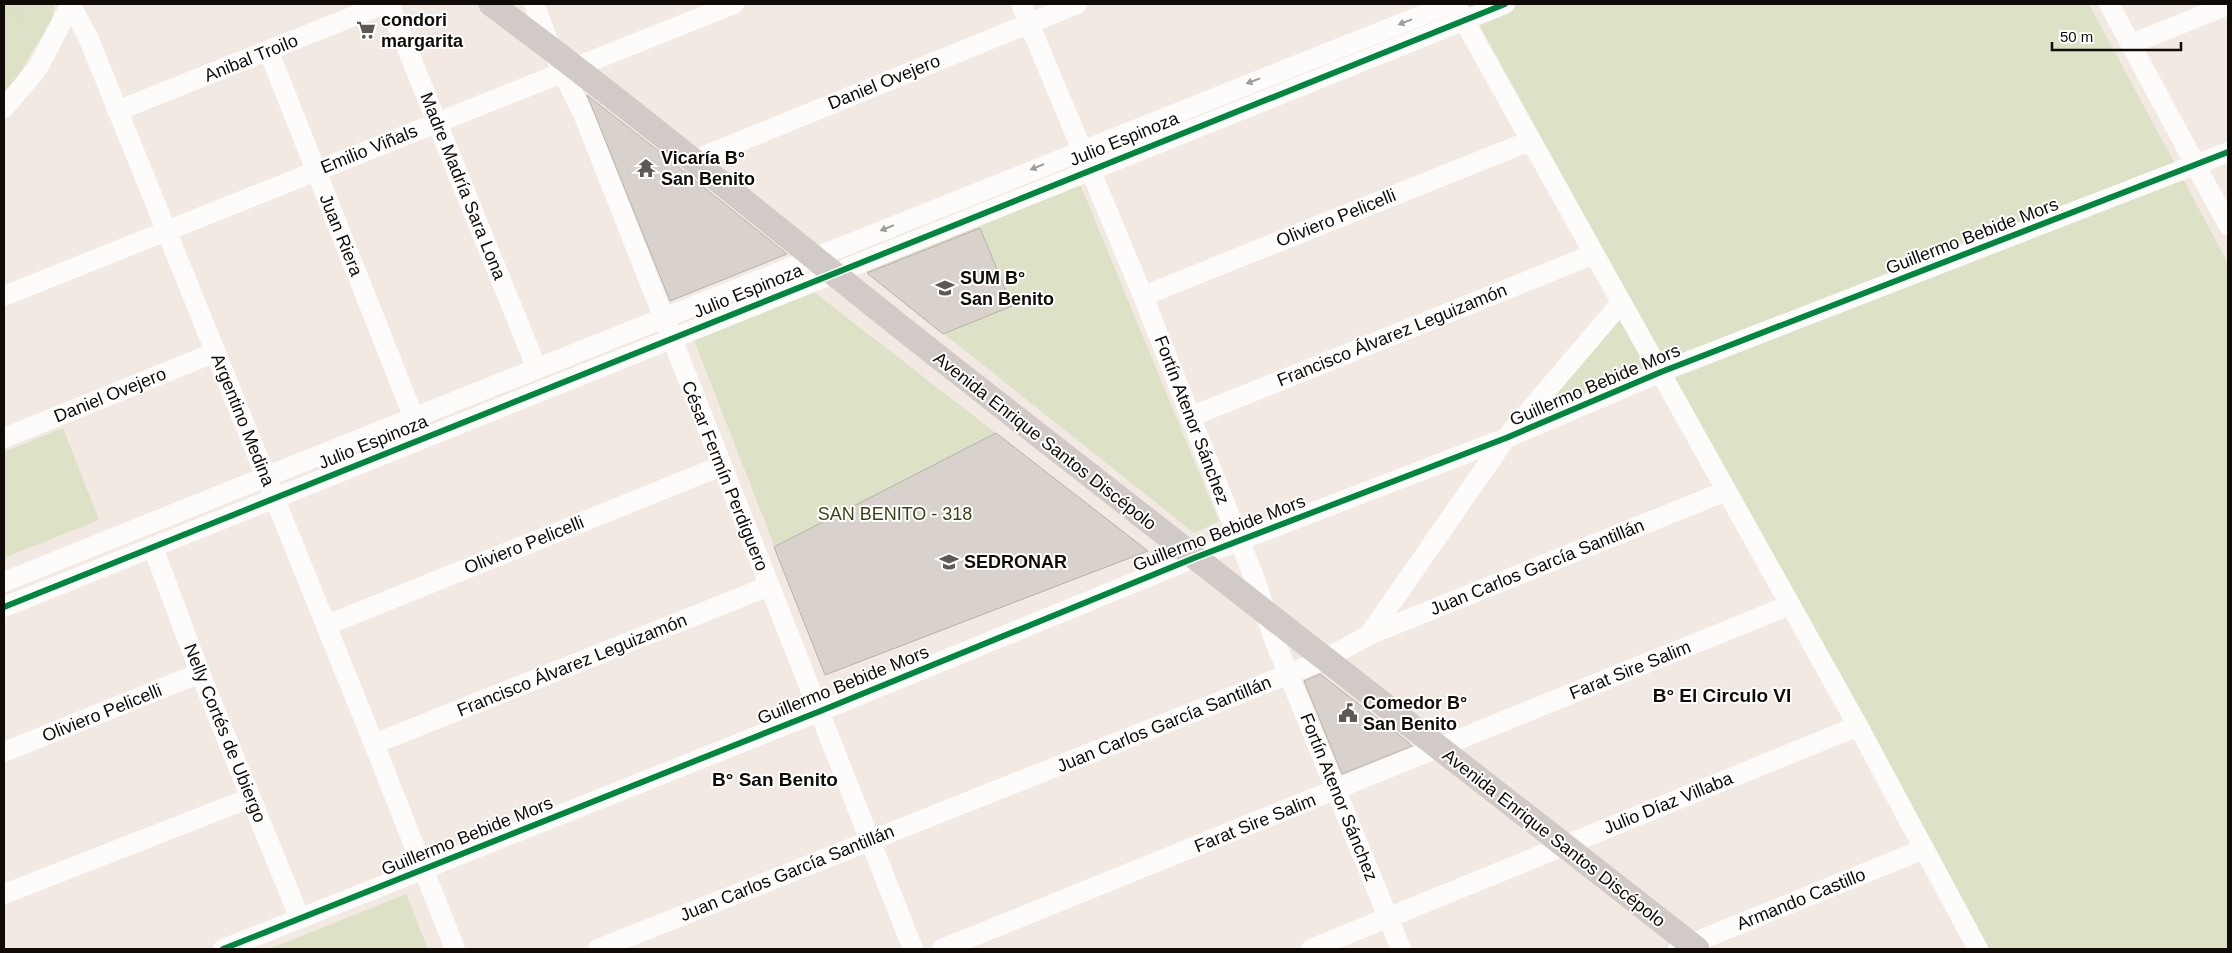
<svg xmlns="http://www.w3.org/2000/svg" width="2232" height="953" font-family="Arial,sans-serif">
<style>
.green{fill:#dde1c5}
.building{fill:#d9d2cc;stroke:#b8b1ac}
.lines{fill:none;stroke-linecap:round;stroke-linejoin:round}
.path{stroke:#d7d5d3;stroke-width:3;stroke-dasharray:1 4;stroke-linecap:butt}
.minor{stroke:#fdfcfb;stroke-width:20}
.major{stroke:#d2cac7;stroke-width:25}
.cycleway-casing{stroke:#fff;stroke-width:9}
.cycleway{stroke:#00873e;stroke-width:6}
.oneway{fill:#9e9c99}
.labels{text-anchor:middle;stroke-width:4;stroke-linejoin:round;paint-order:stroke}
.poi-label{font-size:18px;font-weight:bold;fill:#100b07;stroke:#fff;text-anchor:start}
.street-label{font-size:18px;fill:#100b07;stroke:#fff}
.park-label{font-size:18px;fill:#384512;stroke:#fff}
.neighbourhood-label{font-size:19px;font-weight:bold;fill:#100b07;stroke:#fff}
</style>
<rect width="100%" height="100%" fill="#f2e9e2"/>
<g class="green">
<path d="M4 4H55L52 19 12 86 4 93Z"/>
<path d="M1468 4H2089L2228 263V949H1988Z"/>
<path d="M1080 184 1219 521 1194 533 864 270Z"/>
<path d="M810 289 1148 551 825 675 693 338Z"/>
<path d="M1619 309 1655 370 1522 426Z"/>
<path d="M63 428 99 520 4 558V452Z"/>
<path d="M406 894 428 949H269Z"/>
</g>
<g class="building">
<path d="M587 95 656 149 787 254 670 301Z"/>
<path d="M980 228 1012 306 943 334 867 273Z"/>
<path d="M996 433 1148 551 825 675 774 547Z"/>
<path d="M1320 674 1408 742 1412 746 1342 774 1304 681Z"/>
</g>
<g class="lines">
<g class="path">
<path d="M14 14 29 45"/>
<path d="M4 19 40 4"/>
</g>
<g class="minor">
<path d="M70 4 88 37 374 744 455 949"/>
<path d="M389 4 537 369"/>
<path d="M534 4 551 48 584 116 913 949"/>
<path d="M1021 4 1143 296 1257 585 1272 634 1401 949"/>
<path d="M2109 4 2228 225"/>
<path d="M1458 10 1858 726 1978 949"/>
<path d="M2131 44 2228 5"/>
<path d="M269 52 414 418"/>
<path d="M4 108 38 68 71 4"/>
<path d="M117 111 384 4"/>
<path d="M692 161 1077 4"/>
<path d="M4 296C247 198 491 103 734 4"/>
<path d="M1143 296 1530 141"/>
<path d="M1190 417 1594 254"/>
<path d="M4 438 216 352"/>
<path d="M153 547 200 673 300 919"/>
<path d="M4 582C486 389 967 193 1450 4"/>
<path d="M4 607 1505 4"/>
<path d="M327 625 721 466"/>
<path d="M1369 635 1506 438 1621 303"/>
<path d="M374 744 769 586"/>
<path d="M4 752 200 673"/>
<path d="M4 894 250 798"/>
<path d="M223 949 818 712 1194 558 1506 438 1661 372 2228 152"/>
<path d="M598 949 1289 674 1325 659 1369 635 1726 491"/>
<path d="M942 949 1790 605"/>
<path d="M1311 949 1858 726"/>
<path d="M1678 949 1924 849"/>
</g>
<path class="major" d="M491 4C648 120 797 246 950 366 1198 562 1448 755 1697 949"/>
<g class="cycleway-casing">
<g id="cycleway">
<path d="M4 607 1505 4"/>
<path d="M223 949 818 712 1194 558 1506 438 1661 372 2228 152"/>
</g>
</g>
<use href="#cycleway" class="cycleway"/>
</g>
<defs><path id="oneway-solid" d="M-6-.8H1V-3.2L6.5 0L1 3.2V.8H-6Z" transform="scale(1.25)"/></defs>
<g class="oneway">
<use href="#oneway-solid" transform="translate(1405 22) rotate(159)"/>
<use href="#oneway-solid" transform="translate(1253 81) rotate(159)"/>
<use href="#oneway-solid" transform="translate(1037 167) rotate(158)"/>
<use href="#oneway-solid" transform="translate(887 228) rotate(158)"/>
</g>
<defs>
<g id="supermarket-bare" transform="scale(1.5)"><path d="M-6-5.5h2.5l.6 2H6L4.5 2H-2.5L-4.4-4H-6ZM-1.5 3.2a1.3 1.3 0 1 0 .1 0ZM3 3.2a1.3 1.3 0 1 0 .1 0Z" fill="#5f5954" stroke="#fff" stroke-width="2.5" paint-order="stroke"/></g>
<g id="temple-bare" transform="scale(1.5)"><path d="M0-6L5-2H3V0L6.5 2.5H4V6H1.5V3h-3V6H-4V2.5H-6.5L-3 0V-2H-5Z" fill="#5f5954" stroke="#fff" stroke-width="2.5" paint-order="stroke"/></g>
<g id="school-bare" transform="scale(1.5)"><path d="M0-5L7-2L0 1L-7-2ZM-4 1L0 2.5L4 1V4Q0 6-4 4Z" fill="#5f5954" stroke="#fff" stroke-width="2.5" paint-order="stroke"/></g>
<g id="civic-bare" transform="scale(1.5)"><path d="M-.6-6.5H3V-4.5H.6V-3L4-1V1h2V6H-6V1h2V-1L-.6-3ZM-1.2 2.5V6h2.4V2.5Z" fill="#5f5954" stroke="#fff" stroke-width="2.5" paint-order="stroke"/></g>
</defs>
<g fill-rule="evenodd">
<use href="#supermarket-bare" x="366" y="30"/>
<use href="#temple-bare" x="646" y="168"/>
<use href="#school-bare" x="945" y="288"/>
<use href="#school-bare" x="949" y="562"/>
<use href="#civic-bare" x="1348" y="713"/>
</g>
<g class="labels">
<g class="poi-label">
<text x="381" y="26">condori<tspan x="381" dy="21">margarita</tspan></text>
<text x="661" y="164">Vicaría B°<tspan x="661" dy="21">San Benito</tspan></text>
<text x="960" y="284">SUM B°<tspan x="960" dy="21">San Benito</tspan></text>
<text x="964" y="568">SEDRONAR</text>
<text x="1363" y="709">Comedor B°<tspan x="1363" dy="21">San Benito</tspan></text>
</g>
<g class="street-label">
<text transform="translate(251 58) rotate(-22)" y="6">Anibal Troilo</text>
<text transform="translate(884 82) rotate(-22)" y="6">Daniel Ovejero</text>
<text transform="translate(1124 139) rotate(-22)" y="6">Julio Espinoza</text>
<text transform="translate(369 149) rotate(-22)" y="6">Emilio Viñals</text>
<text transform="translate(463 186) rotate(68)" y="6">Madre Madría Sara Lona</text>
<text transform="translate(1336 218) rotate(-22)" y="6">Oliviero Pelicelli</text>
<text transform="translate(341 235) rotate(68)" y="6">Juan Riera</text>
<text transform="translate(1972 236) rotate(-21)" y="6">Guillermo Bebide Mors</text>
<text transform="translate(748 291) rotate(-22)" y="6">Julio Espinoza</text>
<text transform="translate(1392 335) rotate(-22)" y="6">Francisco Álvarez Leguizamón</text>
<text transform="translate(1595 385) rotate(-23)" y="6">Guillermo Bebide Mors</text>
<text transform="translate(110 395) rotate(-22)" y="6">Daniel Ovejero</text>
<text transform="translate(243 420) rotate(68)" y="6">Argentino Medina</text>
<text transform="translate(1192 420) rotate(69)" y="6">Fortín Atenor Sánchez</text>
<text transform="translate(1045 441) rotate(38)" y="6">Avenida Enrique Santos Discépolo</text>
<text transform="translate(373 442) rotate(-22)" y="6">Julio Espinoza</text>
<text transform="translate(725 476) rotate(68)" y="6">César Fermín Perdiguero</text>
<text transform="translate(1219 533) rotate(-21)" y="6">Guillermo Bebide Mors</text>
<text transform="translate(524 545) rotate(-22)" y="6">Oliviero Pelicelli</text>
<text transform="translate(1537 567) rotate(-22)" y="6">Juan Carlos García Santillán</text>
<text transform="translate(572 665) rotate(-22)" y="6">Francisco Álvarez Leguizamón</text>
<text transform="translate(1630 670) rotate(-22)" y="6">Farat Sire Salim</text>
<text transform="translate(843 685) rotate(-22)" y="6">Guillermo Bebide Mors</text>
<text transform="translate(102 713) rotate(-22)" y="6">Oliviero Pelicelli</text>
<text transform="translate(1164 724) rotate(-22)" y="6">Juan Carlos García Santillán</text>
<text transform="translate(225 733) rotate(68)" y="6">Nelly Cortés de Ubiergo</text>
<text transform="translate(1339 797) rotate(68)" y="6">Fortín Atenor Sánchez</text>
<text transform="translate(1668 803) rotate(-22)" y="6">Julio Díaz Villaba</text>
<text transform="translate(1255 823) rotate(-22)" y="6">Farat Sire Salim</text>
<text transform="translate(467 836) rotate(-22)" y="6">Guillermo Bebide Mors</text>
<text transform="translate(1554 838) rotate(38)" y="6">Avenida Enrique Santos Discépolo</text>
<text transform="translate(787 873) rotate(-22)" y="6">Juan Carlos García Santillán</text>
<text transform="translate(1801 899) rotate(-22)" y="6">Armando Castillo</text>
</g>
<g class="park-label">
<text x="895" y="520">SAN BENITO - 318</text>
</g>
<g class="neighbourhood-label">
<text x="1722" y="702">B° El Circulo VI</text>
<text x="775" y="786">B° San Benito</text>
</g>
</g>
<rect width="2232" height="953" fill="none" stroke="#100b07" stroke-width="10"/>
<path d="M2052 42v8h129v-8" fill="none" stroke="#100b07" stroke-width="2.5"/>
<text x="2060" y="42" font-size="15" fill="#100b07" stroke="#ffffff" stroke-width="4" paint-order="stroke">50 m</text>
</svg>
